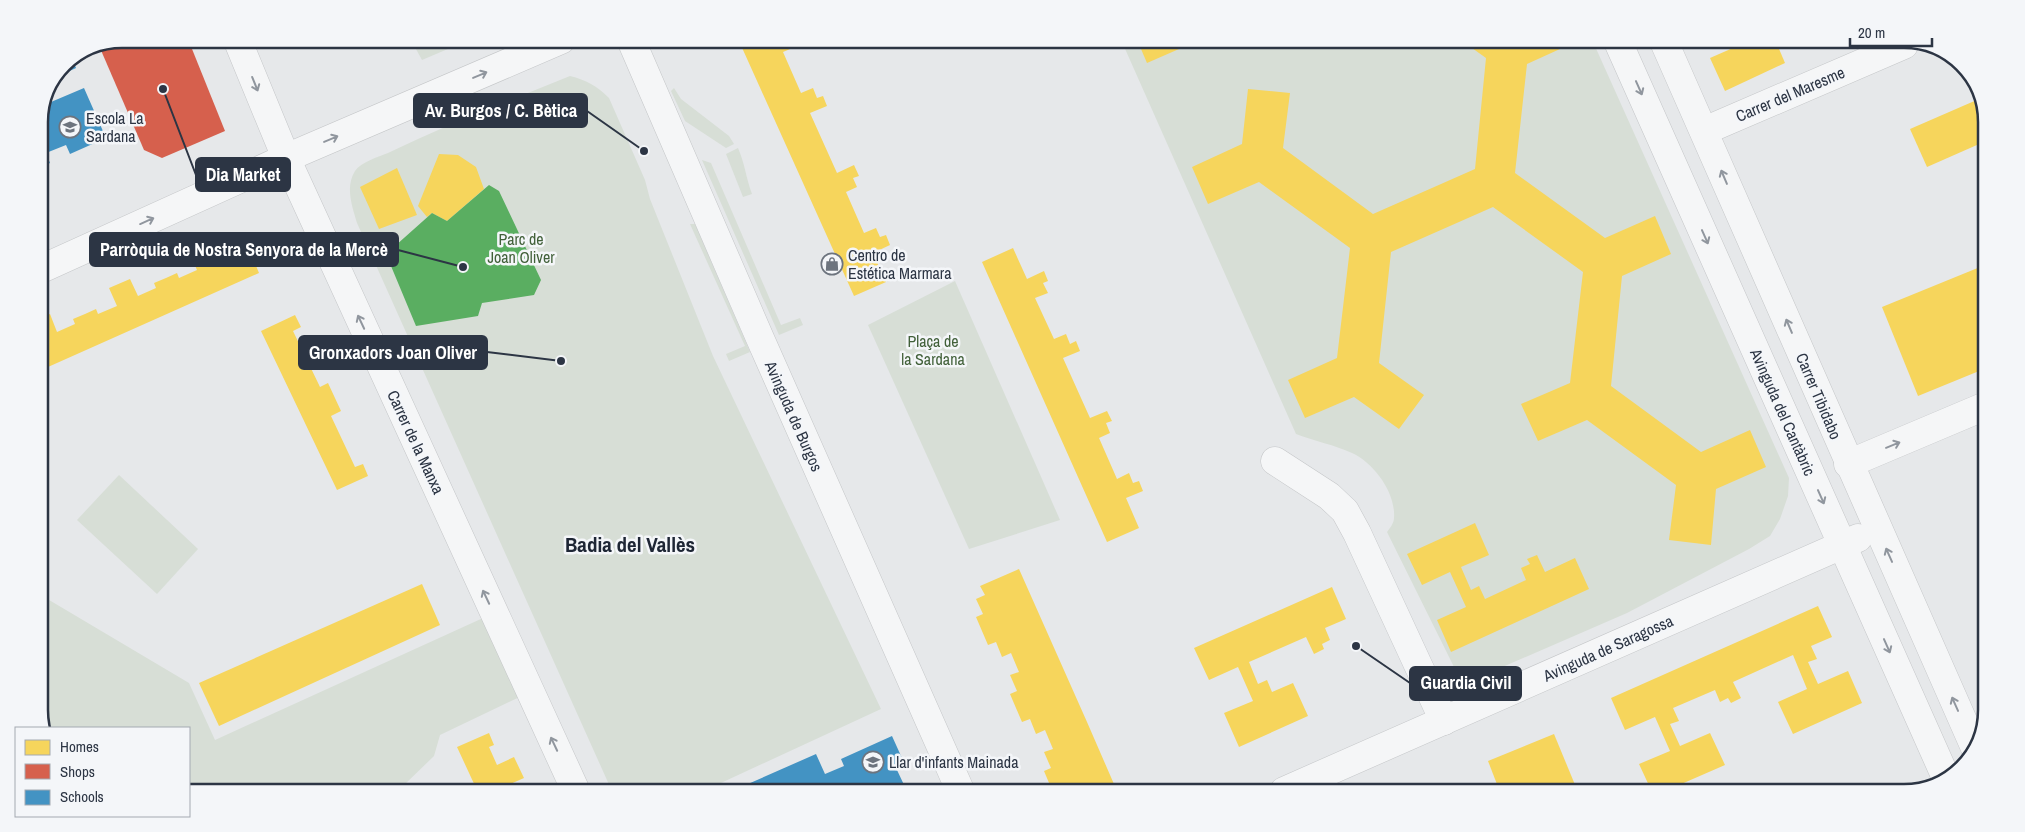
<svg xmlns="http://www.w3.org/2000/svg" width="2025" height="832" font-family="'Archivo Narrow',sans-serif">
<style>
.green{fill:#d7ded6}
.homes{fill:#f6d55c}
.shops{fill:#d6604d}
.schools{fill:#4393c3}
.public{fill:#5aae61}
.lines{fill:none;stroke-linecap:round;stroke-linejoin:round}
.minor-casing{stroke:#c4c6c8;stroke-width:29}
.minor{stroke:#f5f6f7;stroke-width:28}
.oneway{stroke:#90969e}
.labels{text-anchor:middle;stroke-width:5;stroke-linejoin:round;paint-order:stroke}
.street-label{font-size:16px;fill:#2c3544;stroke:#f4f6f9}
.poi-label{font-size:16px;fill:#2c3544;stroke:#f4f6f9;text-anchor:start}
.park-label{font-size:16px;fill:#416039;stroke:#f4f6f9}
.district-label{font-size:21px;font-weight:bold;fill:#1e2635;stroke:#f4f6f9}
.rim{fill:none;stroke:#2c3544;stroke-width:2.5}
.leader{fill:none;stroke:#2c3544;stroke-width:2}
.callout-dot{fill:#2c3544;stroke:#f4f6f9;stroke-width:2}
.callout{fill:#2c3544;stroke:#2c3544;stroke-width:2}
.callout-label{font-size:18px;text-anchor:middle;font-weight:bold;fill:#fff}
</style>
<rect width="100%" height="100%" fill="#e6e8ea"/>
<g class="green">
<path d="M411 40H469L422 60Z"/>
<path d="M1122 42 1594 44 1789 478 1788 496 1780 519 1770 536 1749 549 1627 613 1484 675 1468 676 1457 673 1387 532C1390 528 1394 523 1394 518 1396 493 1374 463 1352 453 1335 445 1314 441 1296 434Z"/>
<path d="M570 76C586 80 597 86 609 98L645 180 650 199 713 356 881 709 708 789H611L357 223C352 206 345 187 355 171 361 162 378 157 388 153 447 124 509 101 570 76Z"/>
<path d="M674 88 681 99 729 136 734 144 726 148 685 121 671 91Z"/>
<path d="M738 148C745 164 746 178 752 194L743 197 726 154Z"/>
<path d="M702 160 711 163 781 325 800 318 803 325 779 335Z"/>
<path d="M690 224H695L750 352 729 361 726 354 745 346Z"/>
<path d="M955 281 1060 520 969 549 868 325Z"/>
<path d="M119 475 198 549 157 594 77 520Z"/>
<path d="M39 594 189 683 215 740 494 613 530 692 440 735 434 756 401 788 189 787V728H43L39 716Z"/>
</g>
<g class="homes">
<path d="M739 41H792L795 47 783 52 801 93 813 88 817 98 823 96 827 106 810 113 837 173 854 165 859 176 853 178 857 187 846 192 864 233 876 228 880 237 886 235 890 245 873 253 886 282 854 296Z"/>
<path d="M1138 42H1176L1179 49 1147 63Z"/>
<path d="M1465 43 1571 44 1527 64 1515 173 1605 238 1655 216 1671 254 1622 276 1611 386 1701 452 1750 430 1766 467 1716 489 1711 545 1669 540 1676 485 1587 420 1538 441 1521 404 1570 383 1583 272 1493 207 1391 252 1379 363 1424 395 1399 429 1354 397 1305 418 1288 380 1337 358 1350 248 1259 182 1208 204 1192 167 1242 144 1248 89 1290 93 1283 148 1373 214 1475 169 1486 58Z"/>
<path d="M1742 44H1777L1785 63 1725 91 1710 58Z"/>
<path d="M1979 99 1986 116V141L1927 167 1910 129Z"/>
<path d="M439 154 458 155 476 167 484 189 447 221 432 213 427 217 418 206Z"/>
<path d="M397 168 417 215 379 229 360 187Z"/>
<path d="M246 242 259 273 39 371V319L50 314 57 332 75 324 73 319 85 314 96 309 98 314 117 306 109 288 130 279 138 296 156 288 154 283 166 278 177 273 179 278 197 270 189 252 210 243 218 260 237 252 235 247Z"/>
<path d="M1013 248 1027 279 1044 271 1048 281 1043 283 1048 293 1035 298 1054 339 1066 334 1070 344 1076 341 1080 351 1063 358 1090 418 1107 411 1112 421 1106 423 1110 433 1099 438 1117 479 1129 473 1133 483 1139 481 1143 491 1126 498 1139 528 1107 542 982 262Z"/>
<path d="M1985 265 1984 369 1918 396 1882 307Z"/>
<path d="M295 315 301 327 293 331 320 387 328 383 341 411 331 416 355 467 363 464 368 476 337 490 261 331Z"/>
<path d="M1475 523 1489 555 1461 567 1471 590 1479 586 1485 599 1526 580 1521 568 1530 564 1527 559 1537 555 1545 572 1575 558 1589 589 1451 652 1437 620 1466 607 1450 572 1422 585 1407 554Z"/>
<path d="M1019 569 1087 722 1117 791 1052 790 1044 771 1051 768 1044 752 1053 749 1045 730 1036 734 1030 719 1022 722 1010 694 1017 691 1010 675 1019 672 1011 653 1002 657 996 642 988 645 976 617 983 614 976 599 985 595 980 586Z"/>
<path d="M422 584 440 625 219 726 199 683Z"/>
<path d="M1332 587 1346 619 1325 628 1330 640 1322 644 1324 649 1314 654 1306 637 1249 662 1258 684 1267 680 1272 692 1293 683 1308 716 1239 747 1224 713 1253 701 1238 667 1209 680 1194 648Z"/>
<path d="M1818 606 1832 637 1811 646 1817 659 1808 662 1818 684 1848 671 1862 703 1793 734 1778 702 1807 689 1793 655 1733 682 1741 698 1731 703 1728 698 1720 702 1715 690 1673 708 1679 721 1670 724 1680 746 1710 733 1725 765 1663 792H1652L1639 764 1670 751 1655 717 1625 730 1611 698Z"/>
<path d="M489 733 494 745 489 747 497 765 514 757 524 778 506 786 507 788H476L457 747Z"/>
<path d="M1554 734 1578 792H1500L1488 761Z"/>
</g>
<path class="shops" d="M121 39H188L225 131 162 158 144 150 100 48Z"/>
<g class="schools">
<path d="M72 59 76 68 57 77 63 63Z"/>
<path d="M84 88 106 138 70 154 66 145 46 153 50 163 39 168V116L48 96 51 102Z"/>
<path d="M892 736 906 767 897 770 905 787 914 783 916 790 742 789 741 787 816 754 825 774 844 766 841 759Z"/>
</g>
<path class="public" d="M489 185 499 191 541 280 534 295 482 303 478 316 416 326 386 254 432 213 447 221Z"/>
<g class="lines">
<g class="minor-casing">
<g id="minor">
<path d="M237 39 286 158 575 789"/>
<path d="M631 40 759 336 960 790"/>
<path d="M1619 44 1947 780"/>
<path d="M1665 44 1975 748"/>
<path d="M1704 131 1904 45"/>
<path d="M39 270 286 158 561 40"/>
<path d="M1275 461 1329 496 1345 511 1357 533 1444 721"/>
<path d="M1848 464 1983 407"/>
<path d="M1284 791 1858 538"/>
</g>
</g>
<use href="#minor" class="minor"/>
</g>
<defs><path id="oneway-shaft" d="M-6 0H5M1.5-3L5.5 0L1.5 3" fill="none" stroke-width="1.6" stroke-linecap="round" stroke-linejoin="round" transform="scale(1.25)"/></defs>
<g class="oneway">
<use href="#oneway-shaft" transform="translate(480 75) rotate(-23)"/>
<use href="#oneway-shaft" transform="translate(255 84) rotate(68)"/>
<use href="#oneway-shaft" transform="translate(1639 88) rotate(66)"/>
<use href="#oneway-shaft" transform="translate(331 139) rotate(-23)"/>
<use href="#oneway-shaft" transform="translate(1724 177) rotate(-113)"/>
<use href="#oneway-shaft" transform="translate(147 221) rotate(-24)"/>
<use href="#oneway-shaft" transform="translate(1705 237) rotate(66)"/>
<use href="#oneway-shaft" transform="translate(361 322) rotate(-115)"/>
<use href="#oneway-shaft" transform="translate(1789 326) rotate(-113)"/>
<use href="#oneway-shaft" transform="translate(1893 445) rotate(-22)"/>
<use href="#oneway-shaft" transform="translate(1821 497) rotate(66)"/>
<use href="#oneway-shaft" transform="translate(1889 555) rotate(-114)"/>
<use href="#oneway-shaft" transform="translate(486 597) rotate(-115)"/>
<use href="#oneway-shaft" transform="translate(1887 646) rotate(66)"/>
<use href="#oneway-shaft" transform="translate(1955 704) rotate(-114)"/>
<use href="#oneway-shaft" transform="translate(554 744) rotate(-115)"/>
</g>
<defs>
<g id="school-ring" transform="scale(1.125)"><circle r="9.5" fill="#f4f6f9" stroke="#6d747e" stroke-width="1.5"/><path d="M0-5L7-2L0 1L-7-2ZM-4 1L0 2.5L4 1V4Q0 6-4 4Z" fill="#6d747e"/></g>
<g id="shop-ring" transform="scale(1.125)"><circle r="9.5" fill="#f4f6f9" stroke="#6d747e" stroke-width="1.5"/><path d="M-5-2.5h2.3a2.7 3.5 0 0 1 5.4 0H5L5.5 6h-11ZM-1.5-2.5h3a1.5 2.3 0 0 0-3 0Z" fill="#6d747e"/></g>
</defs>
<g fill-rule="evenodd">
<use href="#school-ring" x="70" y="127"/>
<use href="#shop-ring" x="832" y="264"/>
<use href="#school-ring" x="873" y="762"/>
</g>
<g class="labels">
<g class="street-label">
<text transform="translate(1790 94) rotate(-23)" y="6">Carrer del Maresme</text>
<text transform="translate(1819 396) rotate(67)" y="6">Carrer Tibidabo</text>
<text transform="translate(1783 412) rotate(66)" y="6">Avinguda del Cantàbric</text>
<text transform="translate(794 416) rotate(66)" y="6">Avinguda de Burgos</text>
<text transform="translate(416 442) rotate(65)" y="6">Carrer de la Manxa</text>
<text transform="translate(1608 648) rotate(-24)" y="6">Avinguda de Saragossa</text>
</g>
<g class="poi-label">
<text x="86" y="124">Escola La<tspan x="86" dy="18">Sardana</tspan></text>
<text x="848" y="261">Centro de<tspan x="848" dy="18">Estética Marmara</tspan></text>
<text x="889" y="768">Llar d'infants Mainada</text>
</g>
<g class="park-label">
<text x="521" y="245">Parc de<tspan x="521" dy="18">Joan Oliver</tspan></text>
<text x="933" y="347">Plaça de<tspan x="933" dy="18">la Sardana</tspan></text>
</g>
<g class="district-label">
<text x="630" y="552">Badia del Vallès</text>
</g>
</g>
<path d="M0 0H2025V832H0ZM122 48H1904A74 74 0 0 1 1978 122V710A74 74 0 0 1 1904 784H122A74 74 0 0 1 48 710V122A74 74 0 0 1 122 48Z" fill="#f4f6f9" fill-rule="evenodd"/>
<path class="rim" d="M122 48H1904A74 74 0 0 1 1978 122V710A74 74 0 0 1 1904 784H122A74 74 0 0 1 48 710V122A74 74 0 0 1 122 48Z"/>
<path class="leader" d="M644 151L587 111M163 89L196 175M463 267L398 250M561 361L487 352M1356 646L1410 683"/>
<g class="callout-dot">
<circle cx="644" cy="151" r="5"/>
<circle cx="163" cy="89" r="5"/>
<circle cx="463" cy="267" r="5"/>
<circle cx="561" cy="361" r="5"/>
<circle cx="1356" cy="646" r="5"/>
</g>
<g class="callout">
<rect x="414" y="94" width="173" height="33" rx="5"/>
<rect x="196" y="158" width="94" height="33" rx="5"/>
<rect x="90" y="233" width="308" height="33" rx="5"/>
<rect x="299" y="336" width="188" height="33" rx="5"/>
<rect x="1410" y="667" width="111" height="33" rx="5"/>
</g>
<g class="callout-label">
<text x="501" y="117">Av. Burgos / C. Bètica</text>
<text x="243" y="181">Dia Market</text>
<text x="244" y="256">Parròquia de Nostra Senyora de la Mercè</text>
<text x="393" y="359">Gronxadors Joan Oliver</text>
<text x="1466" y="689">Guardia Civil</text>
</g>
<rect x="15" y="727" width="175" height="90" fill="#f4f6f9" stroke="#a4a9b1"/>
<rect x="25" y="740" width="25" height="15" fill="#f6d55c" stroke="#a4a9b1"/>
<text x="60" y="752" font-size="15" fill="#2c3544">Homes</text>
<rect x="25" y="764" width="25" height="15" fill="#d6604d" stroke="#a4a9b1"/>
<text x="60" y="777" font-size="15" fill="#2c3544">Shops</text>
<rect x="25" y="790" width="25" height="15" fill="#4393c3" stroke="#a4a9b1"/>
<text x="60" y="802" font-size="15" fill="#2c3544">Schools</text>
<path d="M1850 38v8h82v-8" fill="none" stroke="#2c3544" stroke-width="2.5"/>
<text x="1858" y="38" font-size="15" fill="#2c3544" stroke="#f4f6f9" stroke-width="4" paint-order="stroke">20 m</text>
</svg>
